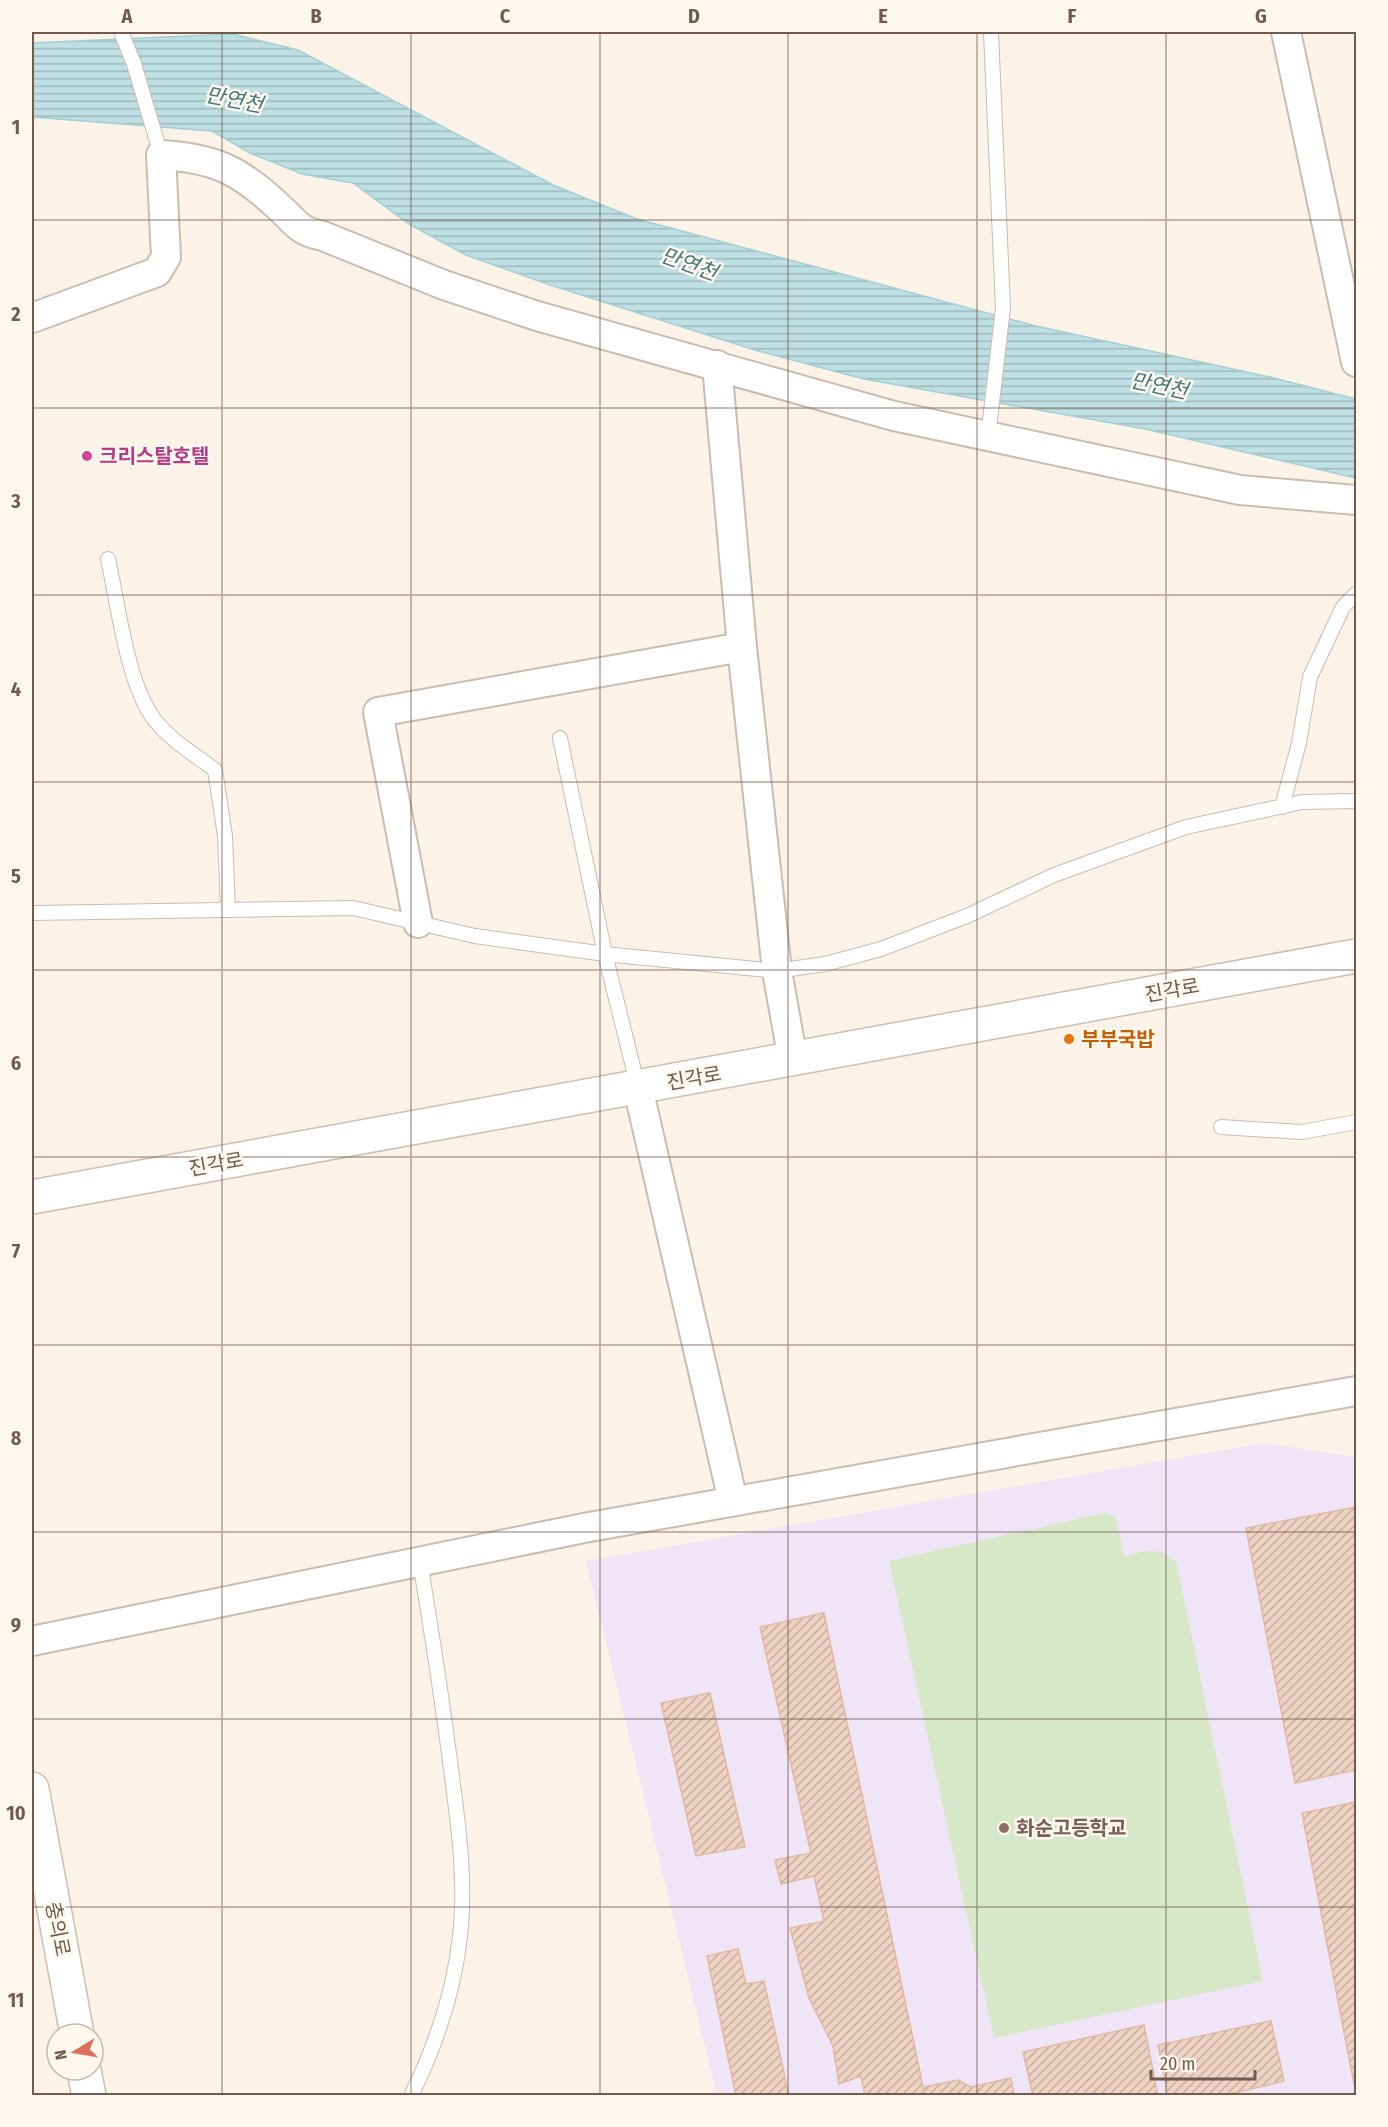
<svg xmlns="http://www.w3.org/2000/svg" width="1388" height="2127" font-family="'Fira Sans Condensed','Noto Sans KR',sans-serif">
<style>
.education{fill:#f0e5f7}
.garden{fill:#d6e8c7}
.water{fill:url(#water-rules);stroke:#a5cfd4;stroke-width:1.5}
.building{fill:url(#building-hatch);stroke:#e0b8a3;stroke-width:1.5}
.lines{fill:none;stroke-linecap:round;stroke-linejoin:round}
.lane-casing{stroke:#ccbbaf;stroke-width:16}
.street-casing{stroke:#ccbbaf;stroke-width:32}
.secondary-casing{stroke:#d1bdaf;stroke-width:36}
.lane{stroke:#fff;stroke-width:14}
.street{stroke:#fff;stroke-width:28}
.secondary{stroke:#fff;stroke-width:33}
.grid{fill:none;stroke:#735a4e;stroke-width:1.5;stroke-opacity:0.55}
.hotel-dot{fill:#d1479c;stroke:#fef7ee;stroke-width:2}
.food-dot{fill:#e8710a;stroke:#fef7ee;stroke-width:2}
.education-dot{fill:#8d6e63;stroke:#fef7ee;stroke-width:2}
.labels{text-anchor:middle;stroke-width:5;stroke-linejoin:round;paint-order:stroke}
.hotel-label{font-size:20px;font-weight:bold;fill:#b23c85;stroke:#fef7ee;text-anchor:start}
.street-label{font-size:20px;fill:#735a4e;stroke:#fef7ee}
.food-label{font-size:20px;font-weight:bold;fill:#c56008;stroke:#fef7ee;text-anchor:start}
.education-label{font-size:20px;font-weight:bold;fill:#785e54;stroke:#fef7ee;text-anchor:start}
.water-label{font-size:21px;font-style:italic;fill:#46777e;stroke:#fef7ee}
.neatline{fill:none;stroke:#735a4e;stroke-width:2}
.grid-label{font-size:20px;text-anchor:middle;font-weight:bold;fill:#735a4e}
</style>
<defs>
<pattern id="water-rules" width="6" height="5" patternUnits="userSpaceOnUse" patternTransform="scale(1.5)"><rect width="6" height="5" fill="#bedfe3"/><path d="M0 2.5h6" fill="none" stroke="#9fb8ba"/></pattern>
<pattern id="building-hatch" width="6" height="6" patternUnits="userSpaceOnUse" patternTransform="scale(1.5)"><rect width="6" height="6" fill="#eed2c2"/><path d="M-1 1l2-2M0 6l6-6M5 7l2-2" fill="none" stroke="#c5ada0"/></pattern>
</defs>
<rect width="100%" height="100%" fill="#fbf3e8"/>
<path class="education" d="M1264 1443 1356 1457V2095H717L586 1561Z"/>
<path class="garden" d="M1105 1513 1116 1517 1124 1557C1147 1550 1155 1546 1176 1561L1263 1981 994 2038 889 1561Z"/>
<path class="water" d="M232 34 298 50 553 185 637 219 1036 326 1274 378 1356 399V478L1145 429 864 379 758 351 550 285 466 255 409 224 353 183 302 174 250 153 212 131 32 117V43Z"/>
<g class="building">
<path d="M1356 1507V1770L1295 1783 1246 1528Z"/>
<path d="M824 1613 923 2087 925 2096H865L861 2076 839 2084 833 2046 809 1998 790 1928 824 1921 814 1876 781 1884 775 1860 811 1853 760 1627Z"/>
<path d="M710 1693 745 1847 696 1856 661 1703Z"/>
<path d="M1356 1802V2083L1354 2084 1302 1813Z"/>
<path d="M738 1949 746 1984 764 1981 789 2096H736L707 1956Z"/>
<path d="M1271 2021 1284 2081 1222 2096H1168L1158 2045Z"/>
<path d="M1144 2025 1158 2096H1033L1023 2052Z"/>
<path d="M1011 2078 1014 2096H925L923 2087 958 2080 971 2087Z"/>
</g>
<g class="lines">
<g class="lane-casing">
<g id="lane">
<path d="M121 32 134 64 161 155"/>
<path d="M988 437 1003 308 991 32"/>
<path d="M108 559C118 604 127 683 154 719 169 739 195 755 215 770L225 836 228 910"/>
<path d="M560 738 605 954 777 971 825 964 881 949 967 916 1054 875 1186 827 1302 802 1356 801"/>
<path d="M1282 807 1299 743 1310 677 1343 607 1356 594"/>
<path d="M32 913 353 908 475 936 605 954 638 1087"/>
<path d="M1221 1127 1302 1132 1356 1122"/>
<path d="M411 2096C436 2045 454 1993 460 1936 466 1883 459 1830 452 1777 443 1705 432 1634 420 1562"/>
</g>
</g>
<g class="street-casing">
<g id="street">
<path d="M1286 32 1356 362"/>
<path d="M32 318 157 272 166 257 161 155C216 158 241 171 281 209 298 225 299 231 323 236L444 285 537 316 894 416 1240 490 1356 500"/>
<path d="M717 365 742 647 777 971 793 1060"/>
<path d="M418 923 378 712 742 647"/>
<path d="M638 1088 733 1501"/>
<path d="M32 1641 584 1528 1356 1391"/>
</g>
</g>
<g class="secondary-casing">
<g id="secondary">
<path d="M32 1197 1356 956"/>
<path d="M32 1789 77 2034"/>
<path d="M84 2070 89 2096"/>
</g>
</g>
<use href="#lane" class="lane"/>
<use href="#street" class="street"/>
<use href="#secondary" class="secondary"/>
</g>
<path class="grid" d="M222 32V2096M411 32V2096M600 32V2096M788 32V2096M977 32V2096M1166 32V2096M32 220H1356M32 408H1356M32 595H1356M32 782H1356M32 970H1356M32 1157H1356M32 1345H1356M32 1532H1356M32 1719H1356M32 1907H1356"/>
<circle class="hotel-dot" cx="87" cy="456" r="6"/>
<circle class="food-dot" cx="1069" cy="1039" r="6"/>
<circle class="education-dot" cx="1004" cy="1828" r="6"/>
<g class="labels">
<g class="hotel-label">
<text x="99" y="463">크리스탈호텔</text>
</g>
<g class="street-label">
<text transform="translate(1172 990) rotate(-10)" y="7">진각로</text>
<text transform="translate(694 1078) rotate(-10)" y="7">진각로</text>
<text transform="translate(216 1164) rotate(-10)" y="7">진각로</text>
<text transform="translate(58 1929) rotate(79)" y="7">충의로</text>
</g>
<g class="food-label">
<text x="1081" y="1046">부부국밥</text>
</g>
<g class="education-label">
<text x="1016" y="1835">화순고등학교</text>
</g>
<g class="water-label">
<text transform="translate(234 100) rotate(11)" y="7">만연천</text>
<text transform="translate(689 264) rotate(20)" y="7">만연천</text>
<text transform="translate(1159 386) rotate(12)" y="7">만연천</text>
</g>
</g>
<rect width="1388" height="2127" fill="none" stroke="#fef7ee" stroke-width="66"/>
<g transform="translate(75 2052) rotate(259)"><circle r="28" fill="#fef7ee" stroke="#c6b8ae" stroke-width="1.5"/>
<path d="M0-4.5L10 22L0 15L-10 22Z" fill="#db6f57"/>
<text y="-9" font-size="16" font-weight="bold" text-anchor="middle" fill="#735a4e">N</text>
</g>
<path d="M1151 2070v9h104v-9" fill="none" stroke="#735a4e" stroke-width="3"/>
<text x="1160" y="2070" font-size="18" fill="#735a4e" stroke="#fef7ee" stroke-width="4.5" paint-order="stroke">20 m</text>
<rect x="33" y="33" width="1322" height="2061" class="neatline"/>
<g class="grid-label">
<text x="127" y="23">A</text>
<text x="316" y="23">B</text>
<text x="505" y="23">C</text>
<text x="694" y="23">D</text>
<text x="883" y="23">E</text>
<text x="1072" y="23">F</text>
<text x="1261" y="23">G</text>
<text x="16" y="134">1</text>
<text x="16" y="321">2</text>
<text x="16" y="508">3</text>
<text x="16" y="696">4</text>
<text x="16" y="883">5</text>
<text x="16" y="1070">6</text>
<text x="16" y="1258">7</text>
<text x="16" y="1445">8</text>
<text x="16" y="1632">9</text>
<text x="16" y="1820">10</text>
<text x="16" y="2007">11</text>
</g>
</svg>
